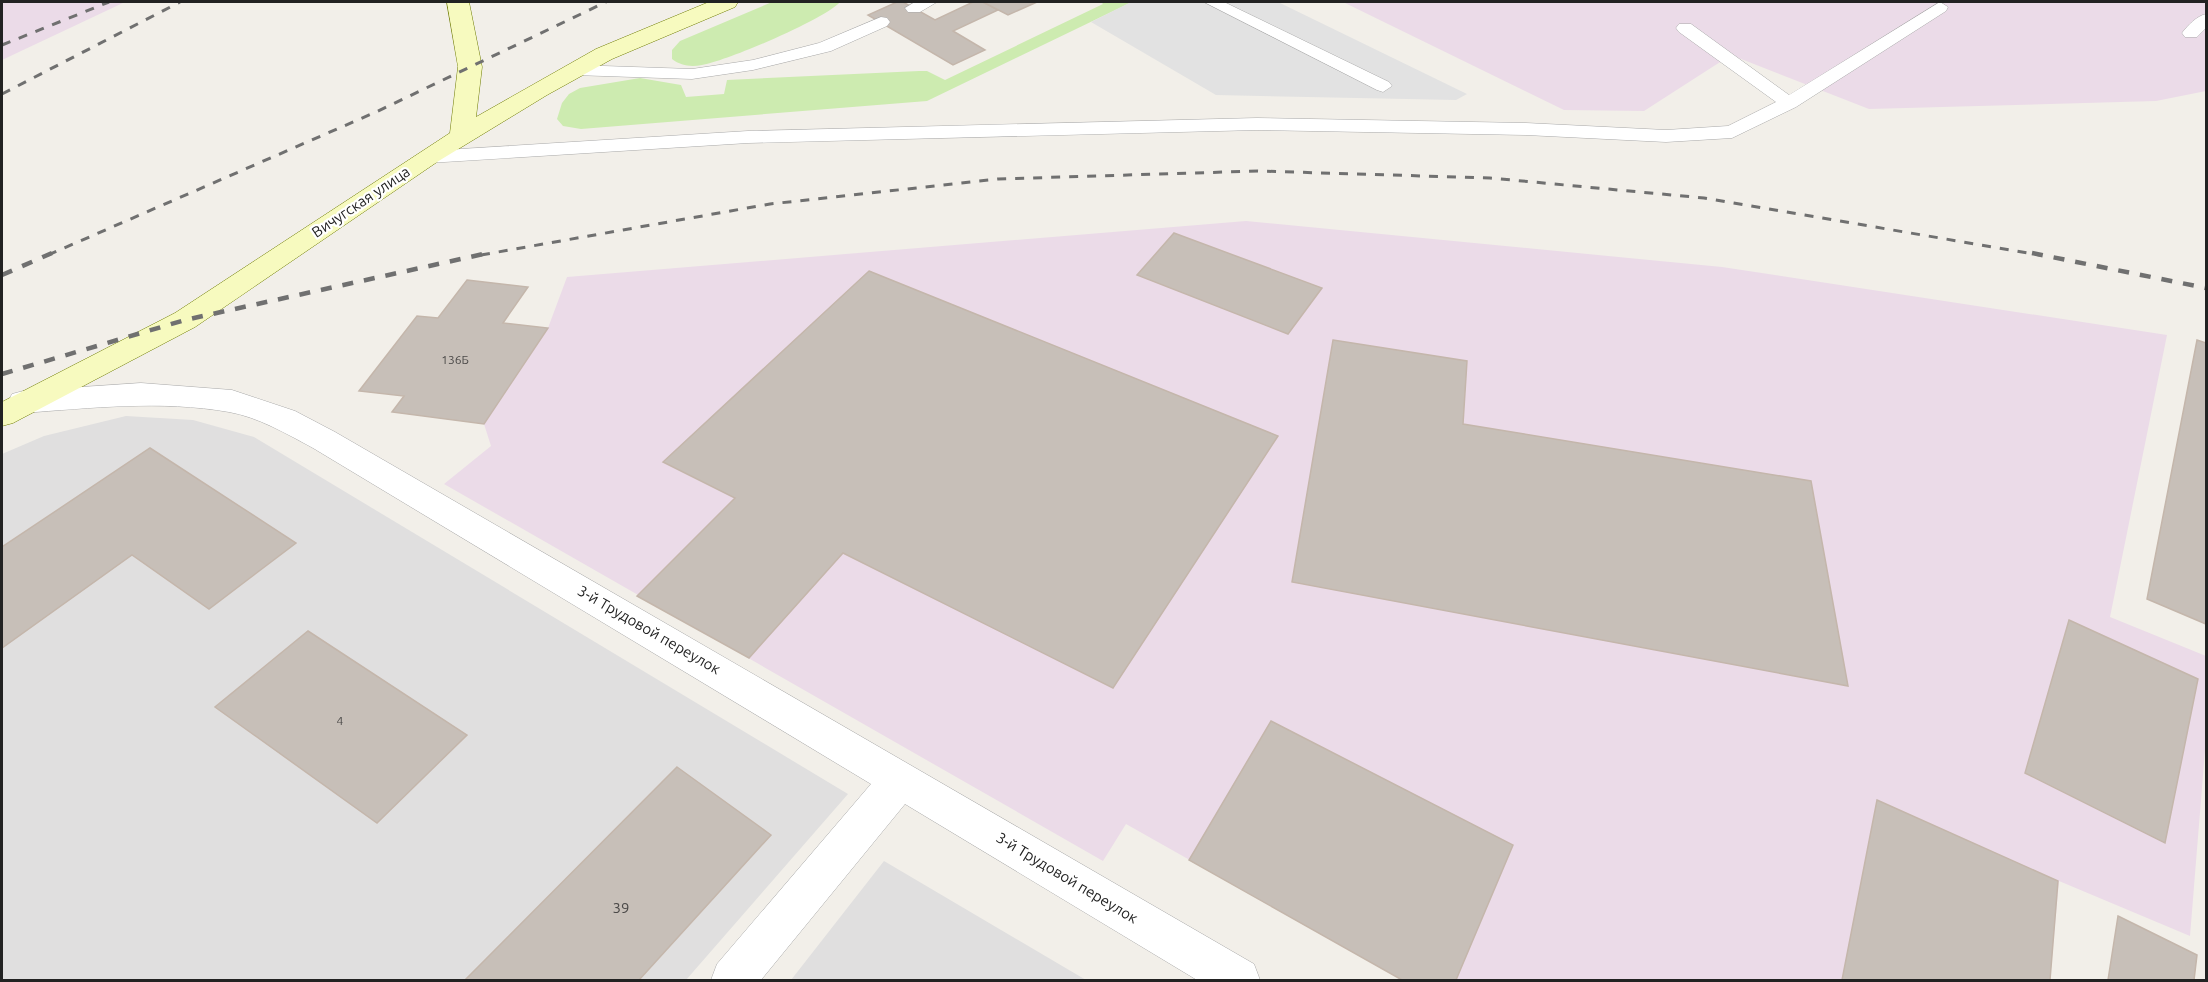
<svg xmlns="http://www.w3.org/2000/svg" width="2208" height="982" font-family="Ubuntu,sans-serif">
<style>
.residential{fill:#e0dfdf}
.industrial{fill:#ebdbe8}
.grass{fill:#cdebb0}
.parking{fill:#e2e2e2}
.building{fill:#c7bfb8;stroke:#c4b6ab;stroke-width:1.5}
.lines{fill:none;stroke-linecap:round;stroke-linejoin:round}
.lane-casing{stroke:#a9a9a9;stroke-width:1}
.street-casing{stroke:#a9a9a9;stroke-width:1}
.secondary-casing{stroke:#707d05;stroke-width:1}
.lane{fill:#fff;fill-rule:evenodd}
.street{fill:#fff;fill-rule:evenodd}
.secondary{fill:#f7fabf;fill-rule:evenodd}
.rail-far1{stroke:#707070;stroke-width:3;stroke-dasharray:9 9;stroke-linecap:butt}
.rail{stroke:#707070;stroke-width:4.5;stroke-dasharray:11 11;stroke-linecap:butt}
.labels{text-anchor:middle;stroke-width:4.5;stroke-linejoin:round;paint-order:stroke}
.number-label{font-size:12px;fill:#4b4948}
.street-label{font-size:15px;fill:#222;stroke:#fff}
.near-number-label{font-size:15px;fill:#4b4948}
</style>
<rect width="100%" height="100%" fill="#f2efe9"/>
<g class="residential">
<path d="M126 416 193 420 254 437 848 794 686 980H2V454L44 436Z"/>
<path d="M884 861 1086 980H791Z"/>
</g>
<g class="industrial">
<path d="M2 2H125L2 60Z"/>
<path d="M1343 2H2206V91L2156 101 1869 109 1731 55 1644 111 1564 110Z"/>
<path d="M1246 221 1722 267 2167 335 2110 617 2206 656V738L2190 936 2059 881 2050 980H1402L1126 824 1103 861 444 484 491 446 484 424 548 328 567 277Z"/>
</g>
<g class="grass">
<path d="M772 2H840C825 19 727 61 702 65 691 67 681 66 672 59V50L680 41Z"/>
<path d="M1101 2 1130 3 927 101 581 129 563 126 557 119 562 103 569 94 580 88 640 78 681 85 686 97 724 94 727 80 919 71H927L945 80 1103 4Z"/>
</g>
<path class="parking" d="M1127 2H1278L1467 94 1456 100 1216 95 1091 22 1129 3Z"/>
<g class="building">
<path d="M897 2H903L935 20 973 2H983L998 10 953 31 985 50 953 65 868 15Z"/>
<path d="M983 2H1037L1008 15Z"/>
<path d="M1174 233 1322 288 1288 334 1137 275Z"/>
<path d="M869 271 1278 436 1113 688 843 553 749 658 637 596 735 498 663 462Z"/>
<path d="M467 280 528 287 503 323 548 328 484 424 392 412 404 396 359 391 417 316 438 318Z"/>
<path d="M1333 340 1467 361 1463 424 1811 481 1848 686 1292 582Z"/>
<path d="M2197 340 2206 343V624L2147 599Z"/>
<path d="M150 448 296 543 209 609 132 555 2 648V547Z"/>
<path d="M2069 620 2198 679 2165 843 2025 773Z"/>
<path d="M308 631 467 735 377 823 215 707Z"/>
<path d="M1271 721 1513 845 1456 980H1402L1189 860Z"/>
<path d="M677 767 771 835 639 980H465Z"/>
<path d="M1877 800 2058 881 2050 980H1842Z"/>
<path d="M2118 916 2197 955 2194 980H2108Z"/>
</g>
<g class="lines">
<g class="lane-casing">
<g id="lane">
<path d="M915 2H937L920 12H908L905 8Z"/>
<path d="M1204 2H1224L1389 82 1392 86 1383 92 1377 90Z"/>
<path d="M1940 2 1948 7 1946 11 1796 107 1732 138 1666 142 1526 135 1257 130 748 143 428 163 418 157 428 151 748 131 1257 118 1526 123 1666 130 1728 126 1776 102 1679 32 1676 28 1679 24H1691L1789 95Z"/>
<path d="M2206 14V28L2197 37H2185L2182 33C2188 25 2197 16 2206 14Z"/>
<path d="M881 17 887 18 890 22 887 26 831 51 753 70 692 79 574 75 565 70 574 65 692 69 753 60 819 43Z"/>
</g>
</g>
<g class="street-casing">
<path id="street" d="M141 383 232 390 295 411 335 432 1254 964 1260 980H1197L905 804 761 980H711L717 964 871 784 313 448C287 434 258 417 229 412 161 400 91 408 23 413L12 410 8 402 12 394 23 391Z"/>
</g>
<g class="secondary-casing">
<path id="secondary" d="M447 2H469L482 67 476 117 596 49 709 2H738L735 7 612 59 547 95 437 162 195 327 13 423 2 426V402L175 313 450 133 458 67Z"/>
</g>
<use href="#lane" class="lane"/>
<use href="#street" class="street"/>
<use href="#secondary" class="secondary"/>
<g class="rail-far1">
<path d="M2 45 109 2"/>
<path d="M2 94 180 2"/>
<path d="M48 255 376 112 606 2"/>
<path d="M481 255 770 204 998 179 1258 171 1490 178 1704 198 2040 255"/>
</g>
<g class="rail">
<path d="M2032 253 2206 288"/>
<path d="M2 275 52 253"/>
<path d="M2 374 185 320 488 253"/>
</g>
</g>
<g class="labels">
<g class="number-label">
<text x="455" y="364">136Б</text>
<text x="340" y="725">4</text>
</g>
<g class="street-label">
<text transform="translate(361 202) rotate(-34)" y="5">Вичугская улица</text>
<text transform="translate(649 630) rotate(30)" y="5">3-й Трудовой переулок</text>
<text transform="translate(1067 878) rotate(31)" y="5">3-й Трудовой переулок</text>
</g>
<g class="near-number-label">
<text x="621" y="913">39</text>
</g>
</g>
<rect width="2208" height="982" fill="none" stroke="#222222" stroke-width="6"/>
</svg>
